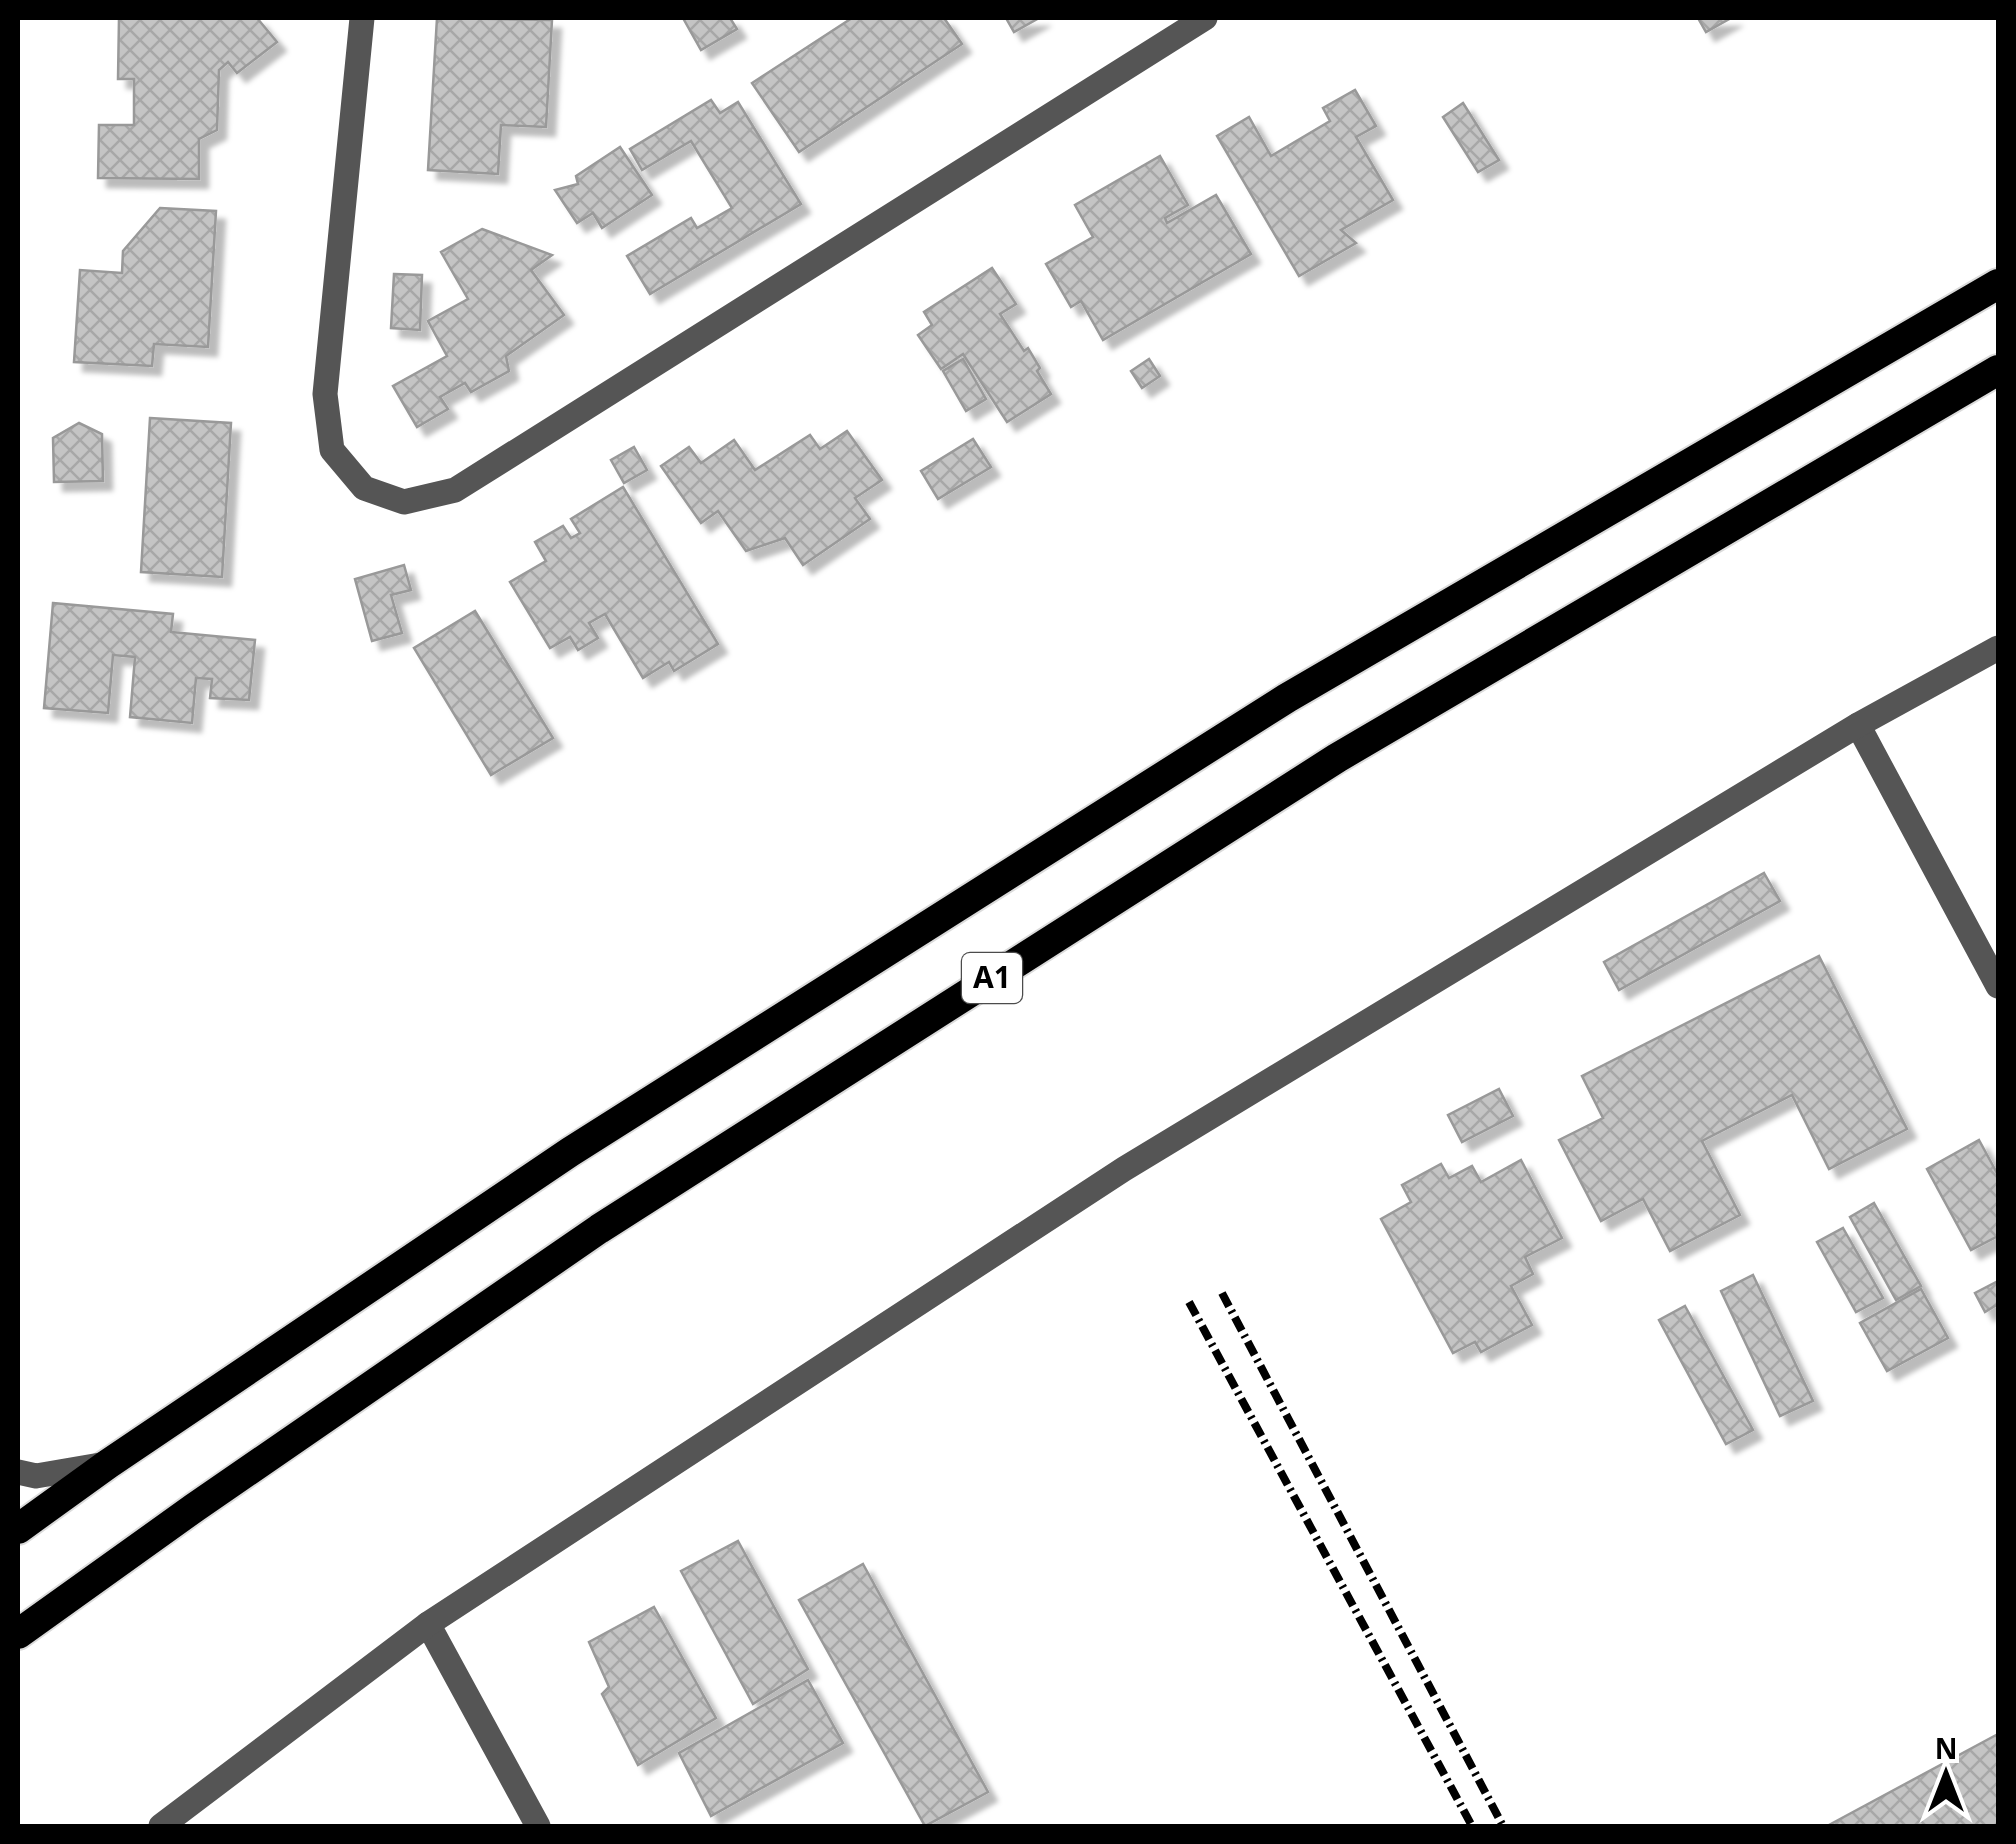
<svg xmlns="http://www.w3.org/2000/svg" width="2016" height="1844" font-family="'Noto Sans',sans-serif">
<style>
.building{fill:url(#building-cross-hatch);stroke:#999;stroke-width:2.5;filter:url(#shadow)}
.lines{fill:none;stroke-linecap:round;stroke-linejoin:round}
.highway-casing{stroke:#dbdbdb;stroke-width:34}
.minor{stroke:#555;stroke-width:25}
.highway{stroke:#000;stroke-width:30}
.rail{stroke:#000;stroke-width:8;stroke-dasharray:15 5 2.5 5;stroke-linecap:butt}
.labels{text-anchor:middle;stroke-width:9;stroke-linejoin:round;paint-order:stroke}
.shield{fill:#fff;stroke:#4c4c4c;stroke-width:2.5}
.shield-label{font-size:30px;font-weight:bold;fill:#000}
</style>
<defs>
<pattern id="building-cross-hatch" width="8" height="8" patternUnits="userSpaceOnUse" patternTransform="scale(2.5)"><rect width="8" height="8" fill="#c4c4c4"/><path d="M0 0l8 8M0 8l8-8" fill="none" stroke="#a7a7a7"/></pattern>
<filter id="shadow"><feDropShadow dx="9" dy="9" stdDeviation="2.5" flood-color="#0004"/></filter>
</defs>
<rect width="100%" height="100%" fill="#fff"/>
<g class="building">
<path d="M119 18H257L277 42 237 73 228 62 219 70 217 130 199 139V179L98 178 99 125H134V79H118Z"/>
<path d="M437 18 552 20 546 127 501 125 498 174 428 170Z"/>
<path d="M683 18H730L737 29 701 50Z"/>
<path d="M852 18H944L962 44 799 152 752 83Z"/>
<path d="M1006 18H1039L1014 32Z"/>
<path d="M1698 18H1731L1706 32Z"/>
<path d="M1355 90 1376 126 1356 137 1393 200 1341 230 1356 243 1299 276 1217 136 1249 117 1271 156 1330 121 1323 108Z"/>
<path d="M711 100 720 113 738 102 801 204 650 294 627 256 691 218 697 228 732 208 691 141 642 170 630 149Z"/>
<path d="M1463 103 1499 160 1478 172 1443 117Z"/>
<path d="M620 147 652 195 602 228 593 213 577 223 555 190 578 184 576 176Z"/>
<path d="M1160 156 1188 205 1165 218 1167 223 1216 195 1251 254 1103 340 1081 301 1071 307 1046 264 1093 237 1075 205Z"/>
<path d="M160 208 216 211 208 347 154 344 152 366 74 362 80 270 122 273 123 251Z"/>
<path d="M482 229 552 255 531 270 564 315 506 356 509 371 471 392 465 383 440 397 448 409 417 427 393 386 447 356 428 321 468 299 441 252Z"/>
<path d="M992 268 1016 304 1000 314 1024 351 1028 348 1040 368 1037 371 1051 394 1007 422 963 354 941 369 918 335 932 325 924 312Z"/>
<path d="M394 274 422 275 420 330 391 328Z"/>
<path d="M963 359 986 399 966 411 943 371Z"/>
<path d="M1149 359 1160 376 1142 388 1131 371Z"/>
<path d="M150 418 231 423 222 577 141 572Z"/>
<path d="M79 423 102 434 103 481 54 482 53 438Z"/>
<path d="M847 431 882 480 855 498 870 519 803 565 785 538 746 551 718 511 701 523 661 466 689 447 701 463 734 440 755 470 810 435 820 449Z"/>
<path d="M973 439 991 467 938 499 921 471Z"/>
<path d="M634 447 647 470 624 483 611 460Z"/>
<path d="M623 487 718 644 674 671 669 662 643 678 605 614 589 623 598 638 578 650 570 637 550 648 510 582 546 561 535 542 563 526 571 538 580 533 571 519Z"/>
<path d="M404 565 411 590 391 595 402 633 372 641 355 579Z"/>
<path d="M53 603 173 614 171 632 255 640 249 700 210 698 212 679 196 678 192 723 130 717 135 657 113 655 108 713 44 708Z"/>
<path d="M475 611 553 738 491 775 414 648Z"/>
<path d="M1764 873 1780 901 1619 990 1604 962Z"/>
<path d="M1819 956 1907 1129 1829 1169 1792 1095 1702 1141 1740 1215 1670 1251 1643 1199 1601 1221 1559 1140 1603 1118 1582 1076Z"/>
<path d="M1499 1089 1513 1116 1462 1142 1448 1115Z"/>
<path d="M1979 1140 1998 1175V1236L1971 1250 1927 1169Z"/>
<path d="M1521 1160 1562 1238 1525 1257 1533 1274 1511 1286 1532 1325 1481 1352 1475 1342 1453 1353 1381 1219 1411 1202 1402 1185 1441 1164 1449 1178 1472 1166 1481 1182Z"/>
<path d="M1874 1203 1921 1286 1896 1300 1850 1217Z"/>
<path d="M1843 1228 1883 1298 1856 1312 1817 1242Z"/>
<path d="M1753 1275 1813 1401 1780 1416 1721 1291Z"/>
<path d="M1998 1281V1304L1985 1312 1975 1293Z"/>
<path d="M1921 1289 1948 1338 1887 1371 1860 1323Z"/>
<path d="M1685 1306 1753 1430 1726 1444 1659 1320Z"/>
<path d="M738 1541 808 1669 753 1704 681 1571Z"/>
<path d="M863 1564 988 1792 925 1826 799 1600Z"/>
<path d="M654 1607 716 1718 638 1765 602 1694 609 1687 589 1642Z"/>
<path d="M808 1680 843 1743 711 1816 679 1753Z"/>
<path d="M1998 1734V1826H1827Z"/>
</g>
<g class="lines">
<g class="highway-casing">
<g id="highway">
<path d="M18 1529 108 1464 570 1152 1287 698 1998 284"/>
<path d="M18 1634 194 1508 599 1229 1337 758 1998 370"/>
</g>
</g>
<g class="minor">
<path d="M362 18 325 394 332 450 364 488 404 502 455 490 1205 18"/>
<path d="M1858 725 1998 986"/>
<path d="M18 1472 36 1476 106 1464"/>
<path d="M428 1624 538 1826"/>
<path d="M161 1826 428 1624 1124 1169 1858 725 1998 648"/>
</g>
<use href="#highway" class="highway"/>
<g class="rail">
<path d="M1222 1293 1503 1826"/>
<path d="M1189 1302 1472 1826"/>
</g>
</g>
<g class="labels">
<rect class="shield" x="962" y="953" width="60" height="50" rx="8"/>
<g class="shield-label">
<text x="992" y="988">A1</text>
</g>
</g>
<rect width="2016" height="1844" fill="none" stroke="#000000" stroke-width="40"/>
<g transform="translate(1946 1774)" stroke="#ffffff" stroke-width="8" paint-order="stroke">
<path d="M0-8L18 38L0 25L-18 38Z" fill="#000000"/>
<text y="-15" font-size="28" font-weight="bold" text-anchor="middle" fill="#000000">N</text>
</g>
</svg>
